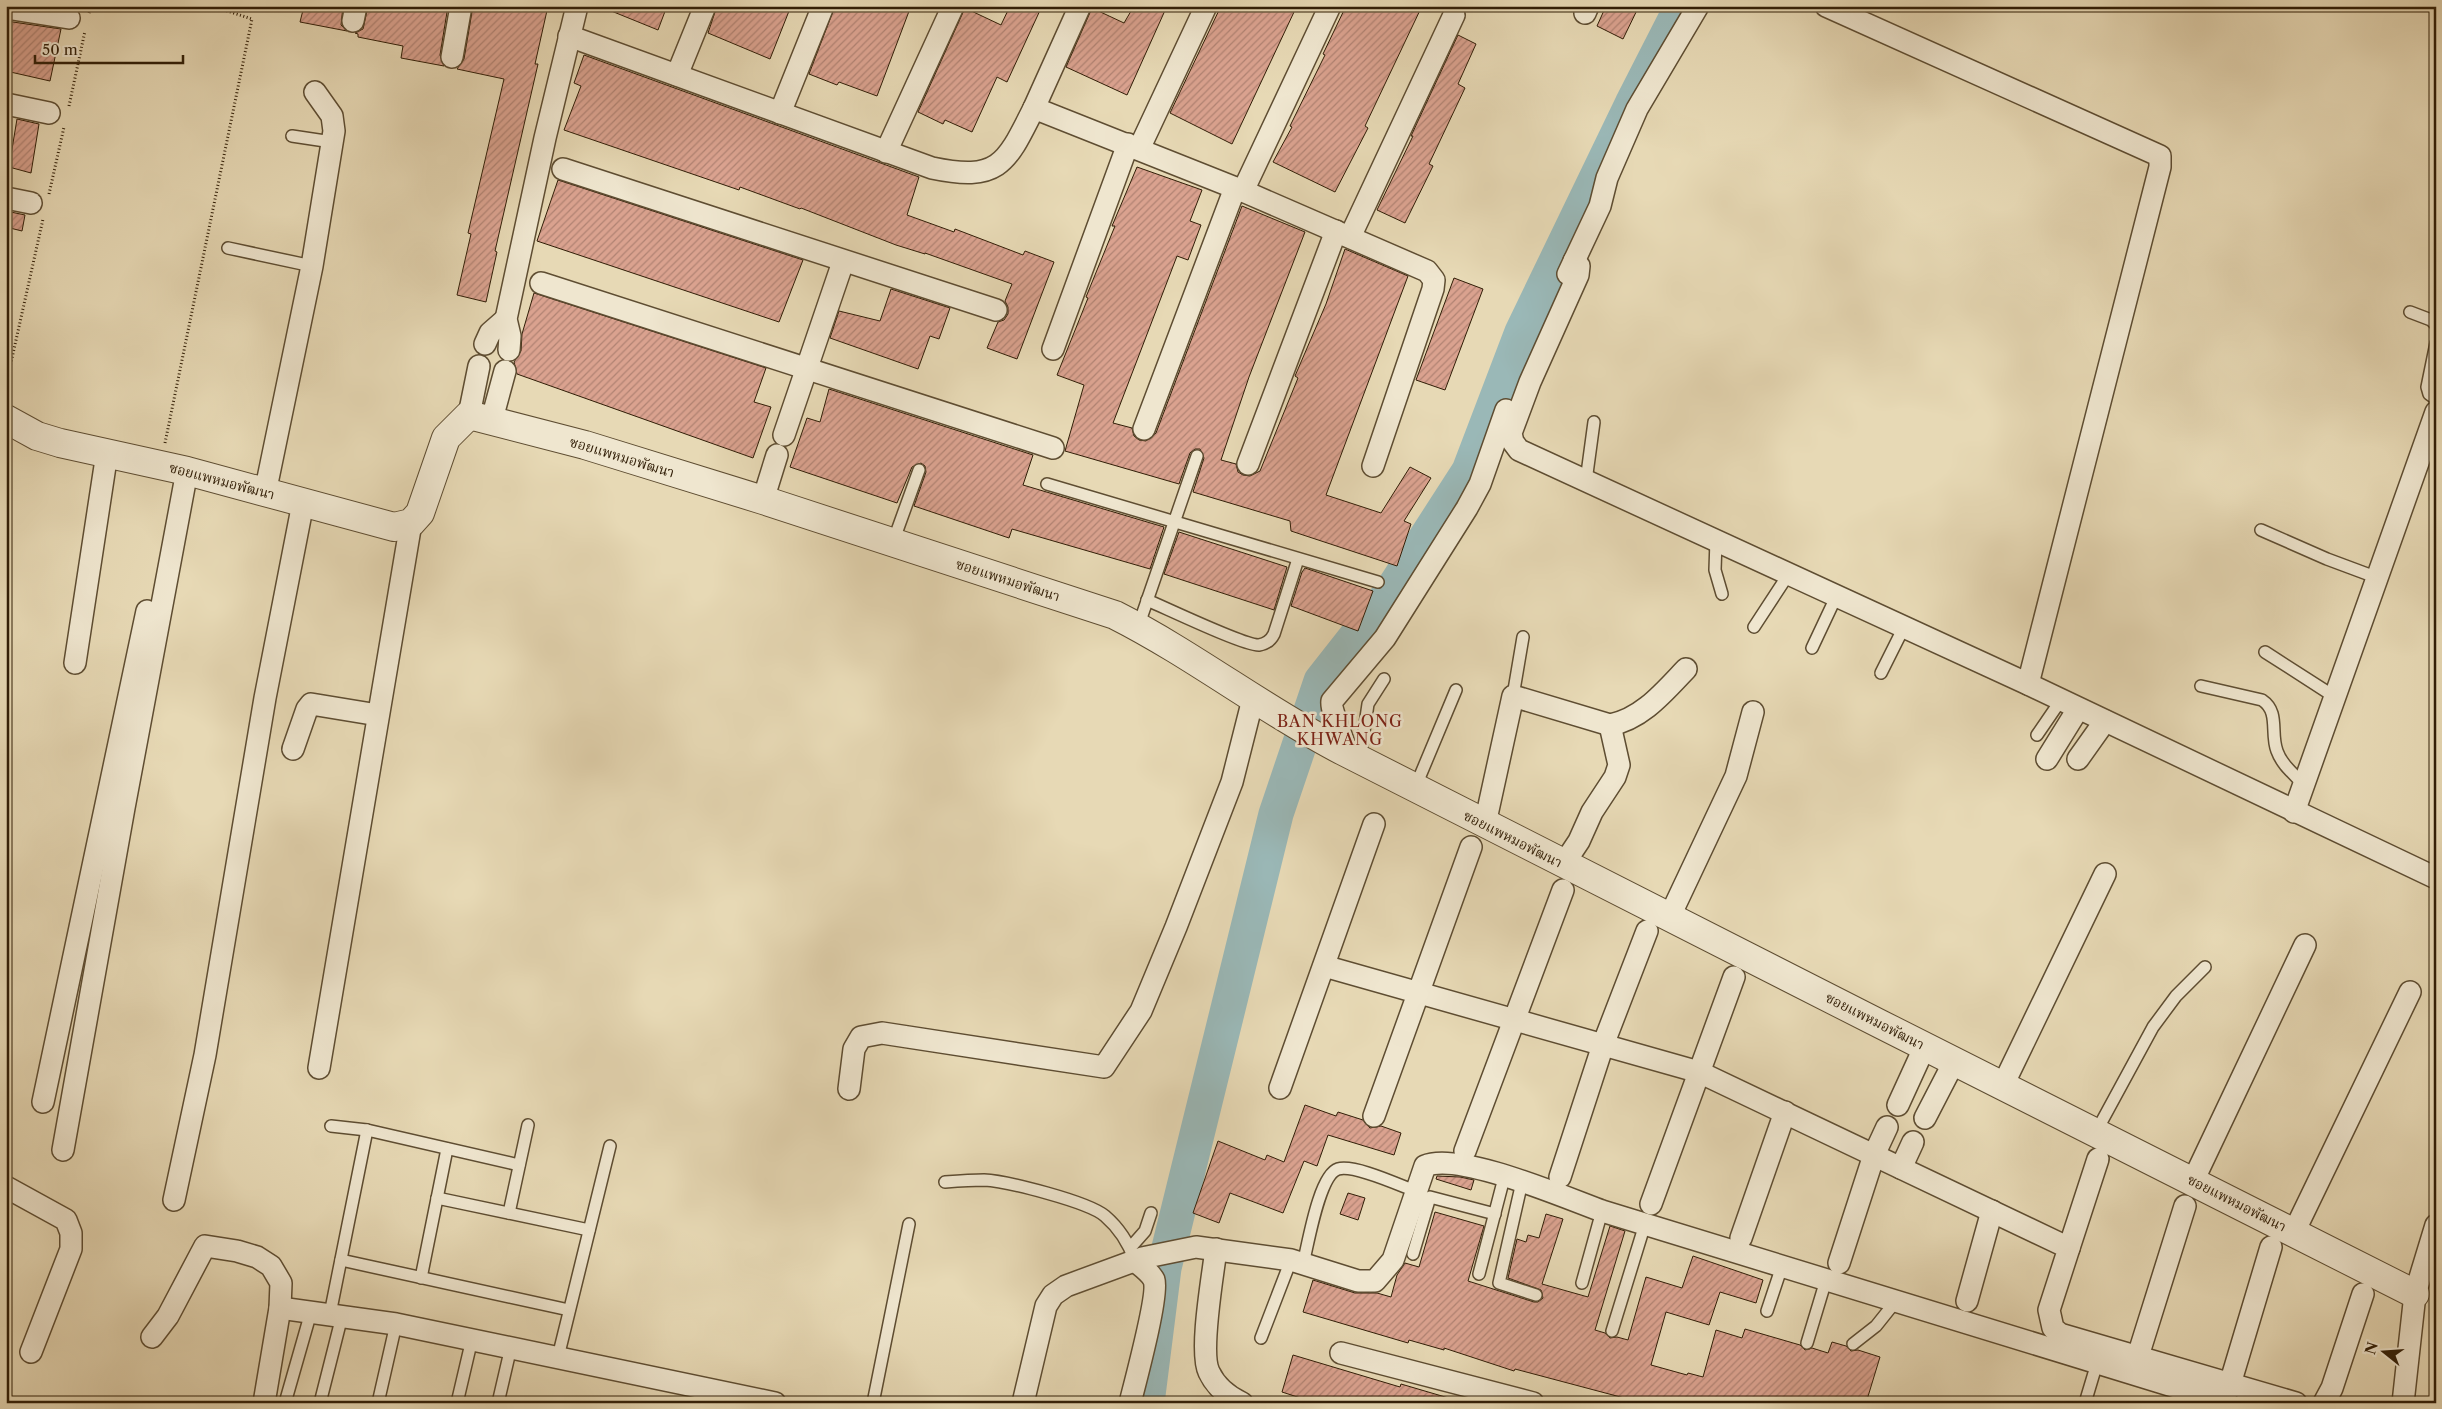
<svg xmlns="http://www.w3.org/2000/svg" width="2442" height="1409" font-family="'Libre Caslon Text','Noto Serif Thai',serif">
<style>
.lines{fill:none;stroke-linecap:round;stroke-linejoin:round}
.river{stroke:#9ab8b7;stroke-width:35}
.building{fill:url(#building-hatch);stroke:#311e07}
.service-casing{stroke:#5e4d32;stroke-width:14}
.minor-casing{stroke:#5e4d32;stroke-width:24}
.tertiary-casing{stroke:#5e4d32;stroke-width:30}
.path{stroke:#311e07;stroke-width:3;stroke-dasharray:1 2.5;stroke-linecap:butt}
.service{stroke:#efe6cf;stroke-width:11}
.minor{stroke:#efe6cf;stroke-width:21}
.tertiary{stroke:#efe6cf;stroke-width:28}
.labels{text-anchor:middle;stroke-width:5;stroke-linejoin:round;paint-order:stroke}
.street-label{font-size:14px;fill:#311e07;stroke:#efe6cf}
.quarter-label{font-size:16px;letter-spacing:1px;fill:#7a1f14;stroke:#efe6cf}
</style>
<defs>
<pattern id="building-hatch" width="6" height="6" patternUnits="userSpaceOnUse" patternTransform="scale(1.25)"><rect width="6" height="6" fill="#daa28f"/><path d="M-1 1l2-2M0 6l6-6M5 7l2-2" fill="none" stroke="#b18373"/></pattern>
</defs>
<rect width="100%" height="100%" fill="#e7d9b5"/>
<filter id="stains"><feTurbulence type="fractalNoise" baseFrequency=".004" numOctaves="4"/><feColorMatrix values="0 0 0 0 .2 0 0 0 0 .09 0 0 0 0 .02 0 0 0 .5 -.17"/></filter>
<radialGradient id="worn" r=".72"><stop offset=".6" stop-color="#630" stop-opacity="0"/><stop offset="1" stop-color="#630" stop-opacity=".3"/></radialGradient>
<g class="lines">
<path class="river" d="M1147 1403 1164 1268 1276 814 1321 681 1391 592 1469 471 1522 332 1632 104 1682 6"/>
</g>
<g class="building">
<path d="M304 6H343L341 25 347 31 300 22Z"/>
<path d="M368 6H448L440 55 444 66 401 58 403 46 358 37V34L355 33 363 29Z"/>
<path d="M473 6H548L535 64H538L495 251 497 252 486 302 457 295 471 234 468 233 504 79 457 69 464 59Z"/>
<path d="M599 6H667L658 30Z"/>
<path d="M717 6H791L770 59 708 33Z"/>
<path d="M835 6H911L877 96 839 82 837 85 809 74Z"/>
<path d="M1010 6H1042L1007 82 997 77 972 132 945 120 943 124 918 112 965 8 1001 25Z"/>
<path d="M1134 6H1167L1127 95 1066 67 1092 8 1124 23Z"/>
<path d="M1221 6H1281L1294 12 1232 144 1170 113Z"/>
<path d="M1346 6H1422L1365 126 1368 128 1335 192 1273 162 1292 127 1290 126 1325 55 1323 54Z"/>
<path d="M1606 6H1639L1623 39 1597 26Z"/>
<path d="M6 21 61 29 50 81 6 71Z"/>
<path d="M1458 35 1476 44 1458 84 1465 88 1429 164 1433 166 1405 223 1377 210 1413 136H1411Z"/>
<path d="M584 55 919 177 907 215 954 232 955 229 1023 255 1025 251 1054 262 1017 359 987 348 998 322 1004 320 1008 314V307L1005 301 1012 284 925 253V254L896 245 801 208 800 209 740 187 739 190 564 130 581 86 574 83Z"/>
<path d="M17 119 39 124 31 173 9 167Z"/>
<path d="M1137 167 1202 190 1190 221 1201 225 1188 260 1177 256 1113 423 1132 428 1134 436 1139 440 1146 441 1156 433 1242 206 1305 232 1249 377 1221 460 1236 464 1238 472 1243 475 1250 476 1260 471 1298 378 1295 376 1326 304 1345 249 1408 276 1326 495 1381 513 1410 467 1431 478 1404 521 1411 524 1397 566 1291 531 1290 521 1193 492 1204 458 1200 449H1195L1190 453 1179 484 1065 451 1084 385 1057 375 1088 298 1086 297 1115 226H1112Z"/>
<path d="M558 180 803 260 779 322 537 241Z"/>
<path d="M6 211 25 215 22 231 6 227Z"/>
<path d="M1454 278 1483 289 1445 390 1416 380Z"/>
<path d="M891 289 950 308 939 339 930 336 918 369 830 338 839 311 880 321Z"/>
<path d="M534 293 766 368 754 402 771 407 753 458 517 374 514 362 521 351 522 334Z"/>
<path d="M829 389 1033 455 1023 485 1164 527 1150 569 1012 529 1009 538 914 506 926 472 925 466 921 463 912 467 897 503 790 467 807 418 820 422Z"/>
<path d="M1179 532 1287 567 1274 610 1164 574Z"/>
<path d="M1305 568 1373 591 1358 631 1291 606 1302 572Z"/>
<path d="M1305 1105 1336 1116 1338 1112 1363 1120 1370 1128 1381 1126 1401 1133 1394 1155 1328 1135 1317 1166 1304 1161 1283 1213 1230 1193 1219 1223 1193 1213 1218 1141 1265 1160 1267 1155 1284 1162Z"/>
<path d="M1437 1176 1460 1177 1474 1180 1471 1190 1436 1179Z"/>
<path d="M1348 1193 1365 1198 1358 1220 1340 1214Z"/>
<path d="M1435 1212 1484 1226 1468 1281 1534 1302H1538L1543 1298 1541 1290 1508 1278 1517 1239 1526 1242 1528 1235 1539 1238 1546 1214 1563 1219 1542 1284 1588 1297 1610 1226 1625 1231 1595 1330 1605 1333 1610 1338 1617 1337 1628 1340 1646 1277 1682 1288 1693 1256 1763 1280 1756 1303 1720 1292 1709 1325 1666 1312 1651 1365 1687 1375 1688 1373 1703 1377 1716 1330 1742 1338 1745 1329 1800 1345 1805 1350 1812 1348 1828 1353 1832 1342 1846 1346 1851 1351 1858 1350 1880 1357 1866 1403H1643L1515 1369 1514 1371 1444 1348V1350L1409 1340 1408 1343 1303 1312 1313 1280 1355 1293H1377L1391 1297 1397 1275 1405 1263 1419 1267Z"/>
<path d="M1293 1355 1400 1387 1401 1384 1452 1399V1403H1316L1282 1392Z"/>
</g>
<g class="lines">
<g class="service-casing">
<g id="service">
<path d="M292 136 332 142"/>
<path d="M228 248 312 266"/>
<path d="M2410 312 2431 320 2436 325"/>
<path d="M2436 343 2427 387 2429 394 2436 399"/>
<path d="M1586 481 1594 422"/>
<path d="M1047 484 1378 582"/>
<path d="M2261 530 2327 559 2378 578"/>
<path d="M1716 540 1715 570 1722 594"/>
<path d="M893 542 919 470"/>
<path d="M1147 600C1166 608 1245 646 1259 645 1266 644 1271 640 1274 634L1298 559"/>
<path d="M1138 627 1197 456"/>
<path d="M1754 627 1788 575"/>
<path d="M1812 648 1836 597"/>
<path d="M2265 652 2335 697"/>
<path d="M1881 673 1903 629"/>
<path d="M2201 686 2262 700C2280 712 2270 733 2277 751 2282 765 2294 774 2304 785"/>
<path d="M1513 696 1523 637"/>
<path d="M2037 735 2061 700"/>
<path d="M1360 759 1368 704 1384 679"/>
<path d="M1415 788 1456 690"/>
<path d="M331 1126 367 1130 519 1165"/>
<path d="M2096 1132 2153 1027 2176 996 2205 967"/>
<path d="M945 1182C958 1181 971 1180 984 1180 1007 1181 1089 1202 1105 1216 1119 1228 1129 1244 1135 1261"/>
<path d="M1522 1182 1499 1283 1536 1295"/>
<path d="M437 1198 589 1230"/>
<path d="M509 1213 528 1125"/>
<path d="M1130 1248 1145 1231 1151 1213"/>
<path d="M1413 1254 1430 1197 1495 1214"/>
<path d="M341 1260 569 1310"/>
<path d="M1303 1264C1308 1245 1319 1175 1338 1169 1354 1164 1399 1185 1415 1191"/>
<path d="M1479 1274 1505 1174"/>
<path d="M421 1278 447 1149"/>
<path d="M1582 1283 1602 1211"/>
<path d="M1767 1311 1782 1266"/>
<path d="M330 1314 367 1130"/>
<path d="M1612 1331 1645 1224"/>
<path d="M1261 1338 1291 1260"/>
<path d="M1807 1343 1826 1280"/>
<path d="M1853 1344 1876 1326 1896 1301"/>
<path d="M558 1357 610 1146"/>
<path d="M285 1403 311 1312"/>
<path d="M320 1403 342 1316"/>
<path d="M378 1403 396 1324"/>
<path d="M457 1403 472 1339"/>
<path d="M498 1403 511 1347"/>
<path d="M873 1403 909 1224"/>
<path d="M2085 1403 2097 1363"/>
</g>
</g>
<g class="minor-casing">
<g id="minor">
<path d="M1826 6 2160 156V167L2028 684"/>
<path d="M6 8 69 18"/>
<path d="M1585 13 1588 6"/>
<path d="M353 21 356 6"/>
<path d="M569 36 932 168C999 182 1006 164 1034 108L1243 191 1427 271 1434 280 1433 289 1373 466"/>
<path d="M452 57 461 6"/>
<path d="M677 75 705 6"/>
<path d="M6 104 49 113"/>
<path d="M1034 108 1080 6"/>
<path d="M780 113 823 6"/>
<path d="M1139 149 1206 6"/>
<path d="M886 152 953 6"/>
<path d="M563 169 996 310"/>
<path d="M1243 191 1330 6"/>
<path d="M6 198 31 203"/>
<path d="M1350 237 1454 15"/>
<path d="M1574 261 1579 266 1578 275 1530 382 1511 433 1513 442 1519 450 2028 684 2436 878"/>
<path d="M1568 274 1600 206 1607 178 1637 109 1698 6"/>
<path d="M541 283 1053 448"/>
<path d="M485 344 490 333 506 319"/>
<path d="M1053 349 1128 144"/>
<path d="M509 350 510 336 506 319 545 138 577 6"/>
<path d="M469 415 479 366"/>
<path d="M492 419 505 371"/>
<path d="M1144 429 1235 188"/>
<path d="M784 435 843 262"/>
<path d="M1248 464 1336 231"/>
<path d="M265 493 312 266 334 131 332 116 315 92"/>
<path d="M763 500 777 455"/>
<path d="M75 663 107 453"/>
<path d="M293 749 307 709 311 704 378 715"/>
<path d="M1347 753C1344 741 1330 709 1332 701L1385 638 1467 508 1480 484 1506 410"/>
<path d="M2047 759 2078 709"/>
<path d="M2078 759 2105 721"/>
<path d="M2294 812 2436 412"/>
<path d="M1485 824 1513 696 1610 725C1642 719 1664 692 1686 669"/>
<path d="M1563 865 1579 841 1592 812 1615 777 1619 765 1610 725"/>
<path d="M1669 918 1736 776 1753 712"/>
<path d="M1324 966 1699 1072 2069 1248 2049 1310 2053 1328 2060 1334 2296 1403"/>
<path d="M319 1068 411 523"/>
<path d="M2003 1085 2105 874"/>
<path d="M1280 1088 1374 824"/>
<path d="M849 1089 854 1049 861 1037 882 1033 1104 1067 1141 1011 1176 927 1232 782 1253 699"/>
<path d="M43 1102 147 611"/>
<path d="M1898 1105 1925 1046"/>
<path d="M1374 1116 1471 847"/>
<path d="M1925 1118 1955 1060"/>
<path d="M63 1150 124 808 187 471"/>
<path d="M1465 1151 1563 890"/>
<path d="M1901 1168 1913 1142"/>
<path d="M1560 1177 1603 1045 1647 931"/>
<path d="M2193 1181 2305 945"/>
<path d="M6 1187 66 1220 71 1233V1249L31 1352"/>
<path d="M174 1200 205 1055 265 698 303 503"/>
<path d="M1651 1204 1734 977"/>
<path d="M2294 1232 2410 992"/>
<path d="M1741 1238 1785 1112"/>
<path d="M2069 1248 2098 1159"/>
<path d="M1216 1249C1213 1275 1199 1352 1209 1372 1216 1387 1227 1396 1242 1403"/>
<path d="M1839 1263 1874 1155 1887 1127"/>
<path d="M1967 1301 1992 1211"/>
<path d="M280 1308 396 1324 775 1403"/>
<path d="M152 1337 168 1316 205 1246 237 1251 257 1257 271 1266 281 1283 280 1308 264 1403"/>
<path d="M1341 1353 1533 1403"/>
<path d="M2138 1356 2185 1206"/>
<path d="M2230 1384 2271 1247"/>
<path d="M1023 1403 1046 1306 1053 1295 1066 1286 1142 1258 1196 1247 1291 1260 1358 1281H1375L1393 1260 1425 1166C1458 1151 1566 1198 1602 1211L2228 1403"/>
<path d="M1130 1403C1135 1383 1159 1294 1154 1280 1151 1273 1141 1266 1135 1261"/>
<path d="M2324 1403 2332 1388 2363 1294"/>
<path d="M2403 1403 2415 1294 2436 1225"/>
</g>
</g>
<g class="tertiary-casing">
<path id="tertiary" d="M6 419 37 436 60 443 187 471 394 527 411 523 420 513 446 438 469 415 585 445 763 500 1115 615C1194 655 1264 710 1343 751 1699 935 2058 1112 2415 1294"/>
</g>
<g class="path">
<path d="M89 13 91 6"/>
<path d="M69 106 85 31"/>
<path d="M49 194 64 127"/>
<path d="M6 385 43 219"/>
<path d="M165 443 252 19 212 6"/>
</g>
<use href="#service" class="service"/>
<use href="#minor" class="minor"/>
<use href="#tertiary" class="tertiary"/>
</g>
<g class="labels">
<g class="street-label">
<text transform="translate(622 457) rotate(17)" y="5">ซอยแพหมอพัฒนา</text>
<text transform="translate(222 481) rotate(15)" y="5">ซอยแพหมอพัฒนา</text>
<text transform="translate(1008 580) rotate(18)" y="5">ซอยแพหมอพัฒนา</text>
<text transform="translate(1513 839) rotate(27)" y="5">ซอยแพหมอพัฒนา</text>
<text transform="translate(1875 1021) rotate(27)" y="5">ซอยแพหมอพัฒนา</text>
<text transform="translate(2237 1203) rotate(27)" y="5">ซอยแพหมอพัฒนา</text>
</g>
<g class="quarter-label">
<text x="1340" y="727">BAN KHLONG<tspan x="1340" dy="18">KHWANG</tspan></text>
</g>
</g>
<rect width="2442" height="1409" fill="none" stroke="#e7d9b5" stroke-width="25"/>
<rect x="8" y="8" width="2427" height="1394" fill="none" stroke="#311e07" stroke-width="2.5"/>
<rect x="12" y="12" width="2417" height="1384" fill="none" stroke="#311e07"/>
<g transform="translate(2384 1352) rotate(287)" stroke="#efe6cf" stroke-width="4" paint-order="stroke">
<path d="M0-4L9 19L0 12L-9 19Z" fill="#311e07"/>
<text y="-8" font-size="14" font-weight="bold" text-anchor="middle" fill="#311e07">N</text>
</g>
<path d="M35 55v8h148v-8" fill="none" stroke="#311e07" stroke-width="2.5"/>
<text x="42" y="55" font-size="15" fill="#311e07" stroke="#efe6cf" stroke-width="4" paint-order="stroke">50 m</text>
<rect width="100%" height="100%" filter="url(#stains)"/>
<rect width="100%" height="100%" fill="url(#worn)"/>
</svg>
